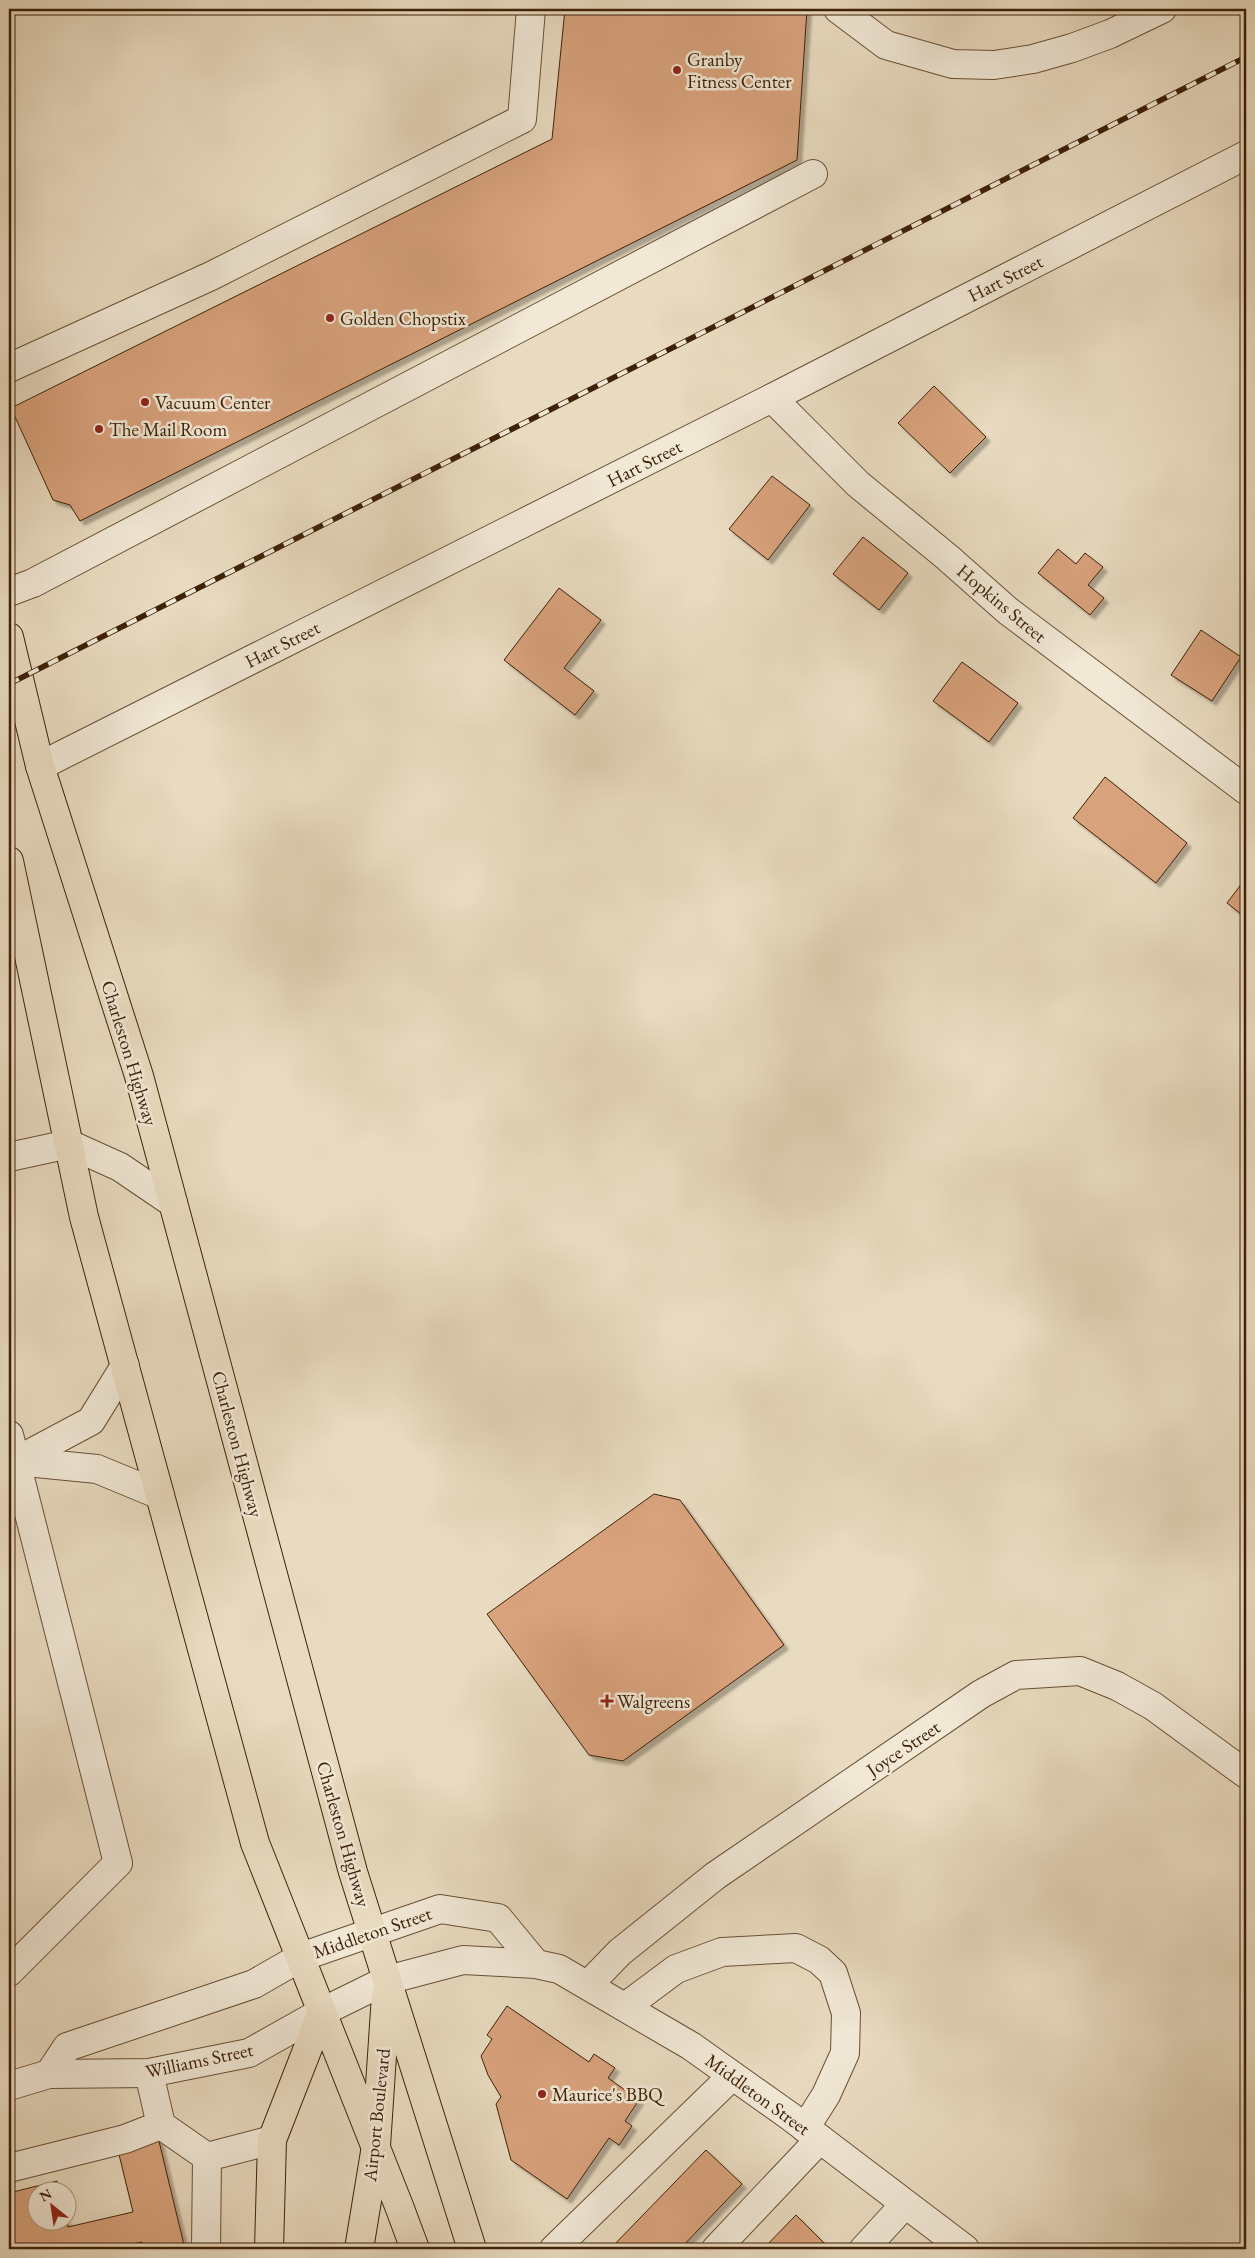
<svg xmlns="http://www.w3.org/2000/svg" width="1255" height="2258" font-family="'EB Garamond',serif">
<style>
.building{fill:#d8a27c;stroke:#3e2106;filter:url(#shadow)}
.lines{fill:none;stroke-linecap:round;stroke-linejoin:round}
.minor-casing{stroke:#695034;stroke-width:30}
.major-casing{stroke:#3e2106;stroke-width:30}
.minor{stroke:#f1e8d6;stroke-width:28}
.major{stroke:#e9dbc0;stroke-width:28}
.rail-casing{stroke:#3e2106;stroke-width:5.5}
.rail{stroke:#f1e8d6;stroke-width:4;stroke-dasharray:11;stroke-linecap:butt}
.poi-dot{fill:#8f2418;stroke:#f1e8d6;stroke-width:2}
.labels{text-anchor:middle;stroke-width:5;stroke-linejoin:round;paint-order:stroke}
.poi-label{font-size:19px;fill:#3e2106;stroke:#f1e8d6;text-anchor:start}
.street-label{font-size:19px;fill:#3e2106;stroke:#f1e8d6}
</style>
<defs>
<filter id="shadow"><feDropShadow dx="4.5" dy="4.5" stdDeviation="1" flood-color="#0004"/></filter>
</defs>
<rect width="100%" height="100%" fill="#e9dbc0"/>
<filter id="stains"><feTurbulence type="fractalNoise" baseFrequency=".004" numOctaves="4"/><feColorMatrix values="0 0 0 0 .2 0 0 0 0 .09 0 0 0 0 .02 0 0 0 .5 -.17"/></filter>
<radialGradient id="worn" r=".72"><stop offset=".6" stop-color="#630" stop-opacity="0"/><stop offset="1" stop-color="#630" stop-opacity=".3"/></radialGradient>
<g class="building">
<path d="M565 9H807L797 160 80 521 70 505 53 500 11 408 552 139Z"/>
<path d="M934 386 986 437 950 473 898 423Z"/>
<path d="M772 476 810 505 768 560 729 529Z"/>
<path d="M863 537 908 573 879 610 833 574Z"/>
<path d="M1058 549 1076 564 1085 553 1103 567 1088 585 1104 598 1090 615 1038 573Z"/>
<path d="M559 588 601 620 564 668 594 691 575 715 504 660Z"/>
<path d="M1201 630 1241 657 1212 701 1171 675Z"/>
<path d="M962 662 1018 703 989 742 933 701Z"/>
<path d="M1105 777 1187 843 1156 883 1073 818Z"/>
<path d="M1246 878V918L1227 903Z"/>
<path d="M654 1494 680 1500 784 1645 623 1761 589 1755 487 1614Z"/>
<path d="M507 2006 589 2062 594 2054 615 2068 608 2078 639 2100 625 2121 632 2126 619 2145 609 2138 567 2199 511 2160 496 2104 501 2097 488 2075 481 2056 492 2039 487 2035Z"/>
<path d="M157 2133 185 2249H144L142 2242 112 2249H16L9 2218V2193L57 2181 59 2190H38V2220H67L68 2227 133 2212 116 2142Z"/>
<path d="M706 2150 742 2184 680 2249H610Z"/>
<path d="M796 2215 829 2248 763 2249Z"/>
</g>
<g class="lines">
<g class="minor-casing">
<g id="minor">
<path d="M838 9 886 45 953 64 994 65 1033 59 1072 48 1110 34 1162 9"/>
<path d="M9 368 211 276 522 119 531 9"/>
<path d="M772 398 858 484 947 557 1008 611 1246 790"/>
<path d="M9 592 33 583 813 174"/>
<path d="M40 766 772 398 1246 155"/>
<path d="M9 1157 69 1144 120 1167 173 1203"/>
<path d="M9 1435 118 1863 9 1972"/>
<path d="M16 1461 97 1469 160 1495"/>
<path d="M16 1461 91 1421 125 1366"/>
<path d="M588 1985 620 1952 715 1876 981 1694 1016 1675 1080 1671 1117 1686 1153 1706 1246 1774"/>
<path d="M625 2007 676 1969 722 1952 796 1948 819 1960 833 1973 846 2013 845 2053 826 2095 805 2128"/>
<path d="M149 2073 161 2125 207 2157"/>
<path d="M49 2074 67 2047 254 1984 301 1957 440 1909 498 1918 536 1964"/>
<path d="M9 2086 49 2074 149 2073 249 2053 322 2012 387 1980 463 1960 536 1964 559 1969 691 2046 791 2117 965 2249"/>
<path d="M9 2168 125 2139 161 2125"/>
<path d="M206 2249 207 2157 272 2140"/>
<path d="M554 2249 732 2076"/>
<path d="M716 2249 820 2139"/>
<path d="M864 2249 905 2204"/>
</g>
</g>
<g class="major-casing">
<g id="major">
<path d="M9 637 40 766 139 1076 353 1872 472 2249"/>
<path d="M9 861 84 1217 255 1843 399 2206 415 2249"/>
<path d="M269 2249 272 2140 322 2012"/>
<path d="M359 2249 376 2146 386 1995"/>
</g>
</g>
<use href="#minor" class="minor"/>
<use href="#major" class="major"/>
<g class="rail-casing">
<path id="rail" d="M9 684 1246 57"/>
</g>
<use href="#rail" class="rail"/>
</g>
<g class="poi-dot">
<circle cx="677" cy="70" r="5"/>
<circle cx="330" cy="318" r="5"/>
<circle cx="145" cy="402" r="5"/>
<circle cx="99" cy="429" r="5"/>
<path d="M604.5 1693.5h5v5h5v5h-5v5h-5v-5h-5v-5h5z"/>
<circle cx="542" cy="2094" r="5"/>
</g>
<g class="labels">
<g class="poi-label">
<text x="687" y="66">Granby<tspan x="687" dy="22">Fitness Center</tspan></text>
<text x="340" y="325">Golden Chopstix</text>
<text x="155" y="409">Vacuum Center</text>
<text x="109" y="436">The Mail Room</text>
<text x="617" y="1708">Walgreens</text>
<text x="552" y="2101">Maurice's BBQ</text>
</g>
<g class="street-label">
<text transform="translate(1005 278) rotate(-27)" y="7">Hart Street</text>
<text transform="translate(644 463) rotate(-27)" y="7">Hart Street</text>
<text transform="translate(1002 603) rotate(40)" y="7">Hopkins Street</text>
<text transform="translate(282 644) rotate(-27)" y="7">Hart Street</text>
<text transform="translate(130 1053) rotate(73)" y="7">Charleston Highway</text>
<text transform="translate(238 1444) rotate(75)" y="7">Charleston Highway</text>
<text transform="translate(903 1748) rotate(-34)" y="7">Joyce Street</text>
<text transform="translate(344 1834) rotate(74)" y="7">Charleston Highway</text>
<text transform="translate(372 1932) rotate(-19)" y="7">Middleton Street</text>
<text transform="translate(199 2060) rotate(-12)" y="7">Williams Street</text>
<text transform="translate(758 2094) rotate(36)" y="7">Middleton Street</text>
<text transform="translate(376 2115) rotate(-84)" y="7">Airport Boulevard</text>
</g>
</g>
<rect width="1255" height="2258" fill="none" stroke="#e9dbc0" stroke-width="30"/>
<rect x="10" y="10" width="1235" height="2238" fill="none" stroke="#3e2106" stroke-width="2.5"/>
<rect x="15" y="15" width="1225" height="2228" fill="none" stroke="#3e2106"/>
<g transform="translate(52 2206) rotate(330)"><circle r="24" fill="#f1e8d6" stroke="#a99883"/>
<path d="M0-4L9 19L0 12L-9 19Z" fill="#8f2418"/>
<text y="-8" font-size="14" font-weight="bold" text-anchor="middle" fill="#3e2106">N</text>
</g>
<rect width="100%" height="100%" filter="url(#stains)"/>
<rect width="100%" height="100%" fill="url(#worn)"/>
</svg>
